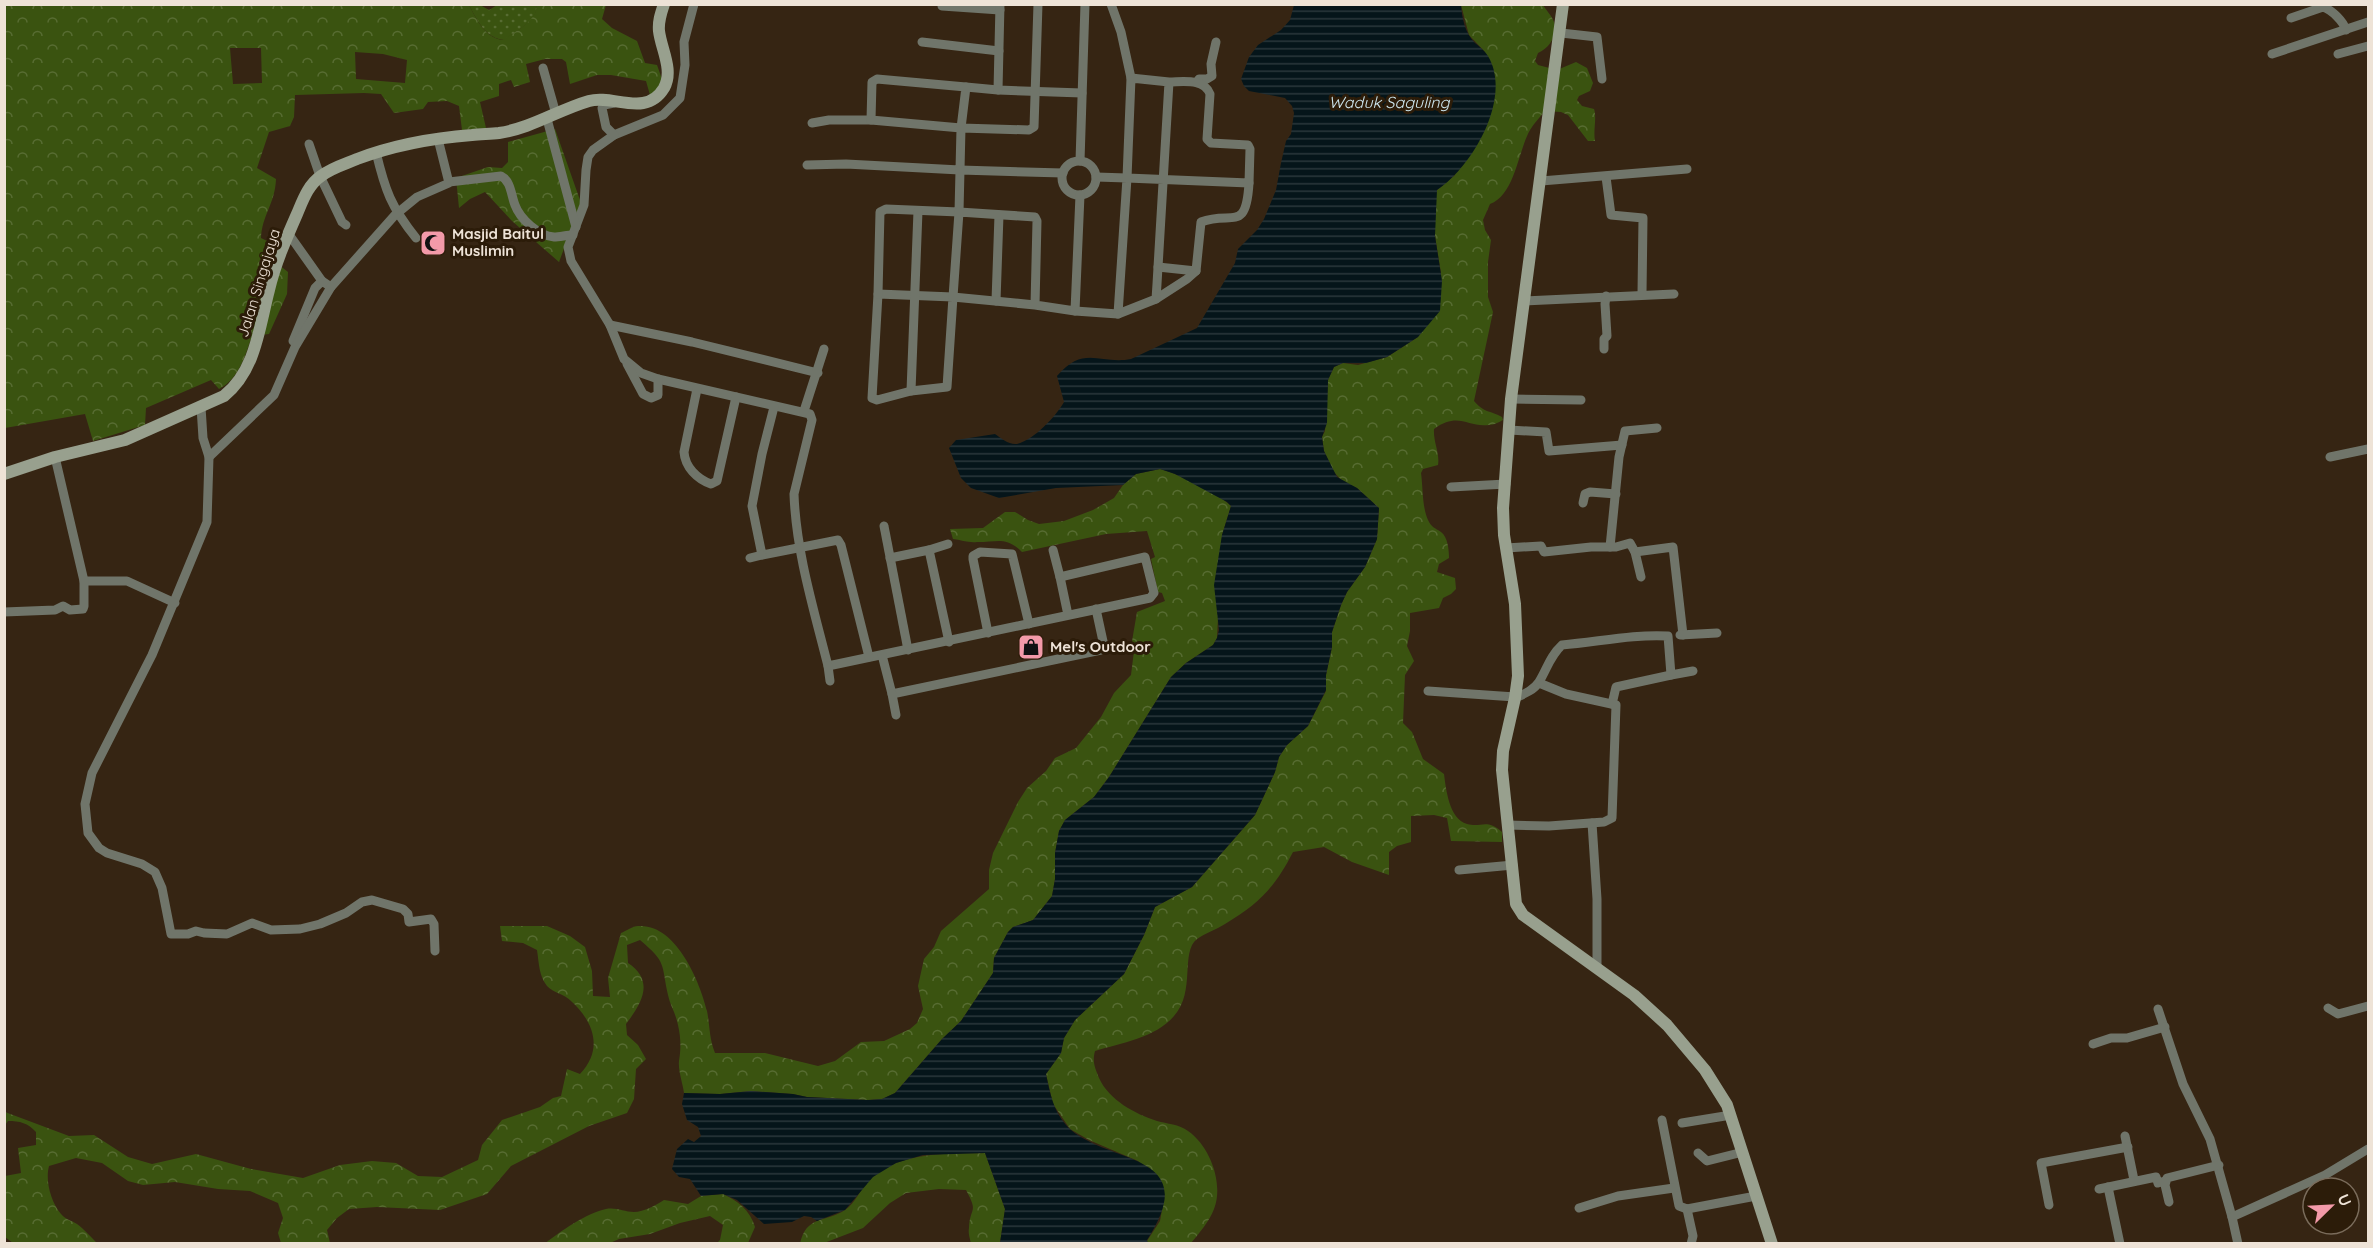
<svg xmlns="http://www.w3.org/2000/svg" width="2373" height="1248" font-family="Quicksand,sans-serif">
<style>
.grass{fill:url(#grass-dots)}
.forest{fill:url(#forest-crowns);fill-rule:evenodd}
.water{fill:url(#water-rules)}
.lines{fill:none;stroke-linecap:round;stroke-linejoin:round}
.street{stroke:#70756a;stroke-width:9}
.secondary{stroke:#98a08e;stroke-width:12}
.labels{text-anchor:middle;stroke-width:6;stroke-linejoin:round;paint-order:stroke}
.poi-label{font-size:15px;font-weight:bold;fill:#eee3d7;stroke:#2c1c09;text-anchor:start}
.street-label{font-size:15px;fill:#eee3d7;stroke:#2c1c09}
.water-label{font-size:16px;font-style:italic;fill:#cee8f1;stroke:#2c1c09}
</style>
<defs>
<pattern id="grass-dots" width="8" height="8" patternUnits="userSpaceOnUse" patternTransform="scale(1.5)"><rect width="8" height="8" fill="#3a5310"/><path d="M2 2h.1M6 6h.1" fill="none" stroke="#576c32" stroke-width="1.8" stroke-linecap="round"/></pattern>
<pattern id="forest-crowns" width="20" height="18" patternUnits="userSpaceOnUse" patternTransform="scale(1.5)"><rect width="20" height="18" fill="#3a5310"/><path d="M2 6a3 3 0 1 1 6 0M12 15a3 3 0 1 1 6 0" fill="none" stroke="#576c32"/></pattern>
<pattern id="water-rules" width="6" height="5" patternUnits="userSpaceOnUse" patternTransform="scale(1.5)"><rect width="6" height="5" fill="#05151a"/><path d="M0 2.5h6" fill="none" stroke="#2a373b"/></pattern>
</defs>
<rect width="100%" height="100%" fill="#362513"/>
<path class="grass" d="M469 5H480L489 10 497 5H537C537 22 517 30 504 40 485 38 477 20 469 5Z"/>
<g class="forest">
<path d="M5 5H469C477 20 485 38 503 40 517 30 536 22 537 5H606L602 19 612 28 637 41 645 63 657 65 662 79 658 91 650 95 646 81 611 75H597L570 84 566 62 562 59H545L526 64 530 82 514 87 511 80 499 84V96L480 102 486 128 462 130 459 106 447 101 428 102 423 109 394 113 381 94 364 93 295 95 294 117 290 126 269 132 257 168 276 179C275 204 262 215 261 238L269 242 265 254 288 272 287 294 269 334 252 336C245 356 239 379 219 389L211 380 146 408 145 425 93 441 85 414 5 428ZM230 48H261L262 83 233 84ZM355 52 383 54 407 60 405 83 356 79Z"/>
<path d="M1461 5H1543C1546 10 1552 16 1554 22 1558 36 1549 48 1538 53L1535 61 1538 65 1557 70 1576 62 1587 68 1593 83 1590 91 1579 96 1577 100 1582 106 1594 109C1597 118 1593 130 1595 141H1588L1568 115 1561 112 1545 111C1540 117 1534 123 1530 130 1518 151 1515 195 1490 204L1483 220 1485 230 1491 240 1488 262V297L1493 312 1474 401C1484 413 1489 410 1502 417L1503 420C1499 422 1494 425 1489 425 1468 428 1459 411 1434 429 1433 442 1440 453 1438 465L1423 469 1421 473C1423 487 1422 507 1428 520 1431 527 1435 528 1441 532 1448 537 1449 551 1449 558L1439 564 1437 572 1455 578 1456 589 1451 594 1443 598 1439 608 1410 613V631L1407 646 1414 661 1405 675 1403 723 1412 732 1423 759 1444 774C1446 789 1449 819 1467 824 1482 828 1486 818 1502 832V842L1451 841 1447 818 1434 815 1411 816V842L1397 846 1389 852V875L1352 862 1324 847 1293 852C1275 887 1259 904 1225 924 1216 930 1205 933 1197 939 1180 952 1196 992 1174 1016 1155 1038 1121 1043 1095 1051 1092 1062 1095 1068 1099 1078 1109 1100 1135 1114 1157 1121 1167 1124 1179 1124 1188 1131 1210 1146 1224 1184 1214 1209 1209 1222 1200 1232 1191 1243H1148L1147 1241 1160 1221 1164 1199 1162 1184 1138 1161 1089 1140 1070 1129 1053 1104 1046 1074 1061 1053 1064 1038 1075 1020 1124 974 1144 935 1155 907 1192 887 1255 815 1275 772 1279 757 1287 745 1308 726 1326 691V675L1332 647V632L1341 605 1347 592 1365 567 1377 539 1379 508 1357 488 1343 482 1333 471 1324 451 1322 437 1325 431 1328 380 1334 367 1343 363 1358 365 1387 357 1418 337 1441 273 1435 236V196L1437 190 1455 175 1485 52 1469 35Z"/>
<path d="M555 129 581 203 559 262 512 221 485 192 470 199 459 208 456 178 488 167 502 168 508 162V142Z"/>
<path d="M1160 469C1177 473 1218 493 1231 506L1222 535 1217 638 1213 645 1186 663 1171 677 1109 777 1094 797 1065 820 1059 831 1055 853V879L1052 896 1033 920 1013 927 1008 932 994 958 993 973 961 1021 942 1039 895 1093 882 1099 868 1100 807 1097 793 1094 751 1091 720 1094 684 1093C683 1084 678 1071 679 1061 681 1049 681 1038 678 1025 676 1014 670 1005 668 995 661 963 667 963 640 940L627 945 628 963C655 981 642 1003 626 1024L627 1035 638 1045 646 1059 636 1069 634 1099 627 1113 589 1126 511 1166 487 1194 440 1210 377 1207 349 1209 337 1218 327 1230 330 1243H281L278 1233 283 1218 278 1203 250 1191 218 1189 175 1182 143 1185 128 1181 102 1163 76 1158 49 1166C45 1181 51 1202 61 1214 66 1220 71 1220 77 1224 84 1229 91 1237 97 1243H13L5 1237V1176L21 1173 18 1148 36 1145V1132C28 1123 20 1121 8 1121L5 1125V1112L69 1136 94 1135 128 1157 152 1164 196 1154 251 1169 303 1178 340 1165 372 1161 396 1163 418 1176 442 1177 478 1160 482 1145 502 1120 540 1107 553 1098 561 1096 567 1069 580 1074C603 1050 595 1023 571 1001 565 994 553 993 547 986 539 976 539 963 537 950L523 943 502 941 500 926H547L570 936 585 947 592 971 593 996 610 997 608 978 621 933C626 931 633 926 638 926 676 923 700 982 707 1011 710 1026 709 1038 715 1053H765L818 1066 835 1061 861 1042 884 1041 910 1029 917 1023 923 1009 918 986 924 959 934 947 941 931 989 889V870L993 853 1018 802 1027 788 1046 771 1055 758 1076 748 1101 717 1114 693 1131 675 1134 651 1131 647 1137 612 1165 601 1162 593 1158 592 1151 559 1155 557 1147 531 1106 534 1022 552C1006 536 998 542 977 542 969 543 961 540 953 539L950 529 983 528 1005 512H1015L1028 520 1039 524 1064 521 1093 510 1114 498 1123 485 1136 474Z"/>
<path d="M985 1153 1005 1209 1000 1243H971C970 1239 968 1233 969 1228 970 1206 979 1214 966 1190L939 1189 906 1193 890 1203 863 1228 824 1243 800 1244C806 1215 825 1223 845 1210 856 1203 861 1187 871 1178 903 1151 946 1154 985 1153Z"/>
<path d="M723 1194C738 1201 750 1210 755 1227L748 1243H717L720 1240 723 1225 710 1216 680 1223 650 1234 619 1239 610 1243 544 1244C560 1232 586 1213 606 1209 616 1207 624 1212 634 1212 644 1212 656 1205 664 1200L688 1204 701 1196Z"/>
</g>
<path class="water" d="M1294 5H1461C1462 18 1465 33 1475 43 1480 47 1485 51 1488 56 1513 98 1472 167 1437 190L1435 236 1442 281 1440 311 1418 337 1387 357 1366 363H1343L1334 367 1328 380 1327 423 1322 437 1324 451 1337 477 1357 488 1379 508 1377 539 1365 567 1347 592 1341 605 1332 632V647L1326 675V690L1308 726 1287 745 1279 757 1275 772 1255 815 1192 887 1155 907 1144 935 1124 974 1075 1020 1064 1038 1061 1053 1046 1074C1050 1093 1053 1110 1066 1125 1103 1166 1206 1149 1147 1240L1148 1243H1000L1005 1209 985 1153 923 1155 896 1163 873 1177 845 1210 817 1221 811 1217 804 1216 792 1222 764 1224 737 1200 723 1194 701 1196 690 1179 679 1177 672 1169 677 1149 688 1139 694 1142 701 1136 698 1127 687 1120 682 1104 684 1093 720 1094 751 1091 793 1094 807 1097 868 1100 882 1099 895 1093 942 1039 961 1021 993 973 994 958 1008 932 1013 927 1033 920 1052 896 1055 879V853L1059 831 1065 820 1094 797 1109 777 1171 677 1186 663 1213 645 1217 638 1219 630 1214 585 1222 535 1231 506 1227 502 1175 474 1160 469 1136 474 1123 485 1056 488 999 498 971 488 961 478 949 448 956 440 995 434C1001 438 1009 445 1017 444 1034 440 1056 416 1064 402L1057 376C1084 344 1100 365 1131 359L1197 328 1235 263 1238 249 1257 230 1264 219 1276 190 1281 163 1286 141 1291 134 1294 113 1292 106 1285 98 1249 91 1244 86 1241 79 1249 57 1258 45 1281 30 1290 20Z"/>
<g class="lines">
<g class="street">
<path d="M694 4 684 42 685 65 680 98 663 115 614 135 593 150 588 157 586 170 584 205 568 247 571 261 610 325 624 359 641 373 658 379 810 414 812 420 794 494C796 552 814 610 828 666L1150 598 1154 593 1145 557 1060 577 1068 615"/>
<path d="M1111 4 1121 32 1131 78"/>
<path d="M942 6 1000 10"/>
<path d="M2291 18 2323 7C2332 10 2343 21 2346 30"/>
<path d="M1561 33 1597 37 1602 79"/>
<path d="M922 42 999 51"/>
<path d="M2272 54 2368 22"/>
<path d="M2338 54 2368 46"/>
<path d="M543 68 556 114"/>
<path d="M1197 82 1199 79H1207L1212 76 1211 64 1216 42"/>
<path d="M966 87 998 90 1082 93"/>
<path d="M998 90 1000 4"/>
<path d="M547 119 576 227"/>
<path d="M812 123 829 120H871"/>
<path d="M614 135 606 127 602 108 604 105 614 103"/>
<path d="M309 144 320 176 342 222 346 225"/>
<path d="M376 152C385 190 391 207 416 238"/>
<path d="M1080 161 1085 4"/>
<circle cx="1079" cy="178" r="17"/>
<path d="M807 165 846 164 960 170 961 128 871 120 872 82 877 79 966 87 961 128 1029 130 1034 127 1038 4"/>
<path d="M1606 177 1611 215 1643 218 1642 294"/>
<path d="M1541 181 1687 169"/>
<path d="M449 182 501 176C511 181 511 195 515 205 520 219 539 236 554 237 560 237 567 235 573 235"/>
<path d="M288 233 322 281"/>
<path d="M1158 267 1196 271"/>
<path d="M878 294 953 297 947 387 911 391 877 400 872 398Z"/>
<path d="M878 294 880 212 886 209 959 212 960 170 1063 173"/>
<path d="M1156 299 1187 279 1196 271 1201 222C1232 210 1246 234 1249 183"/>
<path d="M996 301 999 215"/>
<path d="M1523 301 1674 294"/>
<path d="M1035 305 1037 221 1035 217 959 212 953 297 1035 305 1075 311 1080 195"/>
<path d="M1075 311 1118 314 1127 178 1096 177"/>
<path d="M1118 314 1156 299 1157 284 1169 82 1131 78 1127 178 1249 183 1250 149 1248 145 1211 143 1207 139 1210 94C1204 78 1183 82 1169 82"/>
<path d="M610 325 692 342 818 373"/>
<path d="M293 341 315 288 322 281 331 287"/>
<path d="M1604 349V339L1607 336 1605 304 1606 296"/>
<path d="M627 364 643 394 651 398 658 395V379"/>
<path d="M697 389 684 452C685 467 697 479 711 484L717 481 736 397"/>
<path d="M911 391 918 211"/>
<path d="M1511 399 1581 400"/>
<path d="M201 407 203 438 209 457 207 522 152 655 92 773 85 804 88 833 99 848 107 853 142 864 155 872 162 888 171 934H188L196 931 204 933 227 934 252 923 271 930 300 929 320 924 346 913 362 902 372 900 403 909 408 914 409 922 431 919 434 924 435 951"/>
<path d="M774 407 762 454 752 506 762 555 838 540 841 545 869 657"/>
<path d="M804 411 824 349"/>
<path d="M1509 430 1546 432 1549 451 1622 445"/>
<path d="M209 457 274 395 295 347 331 287 395 215 417 197 449 183 438 139"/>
<path d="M2330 457 2368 449"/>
<path d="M1451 487 1506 484"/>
<path d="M1583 503 1585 494 1590 492 1616 494"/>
<path d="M884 526 908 650"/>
<path d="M1610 547 1619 457 1625 431 1657 428"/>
<path d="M1506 548 1541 546 1544 552 1591 547H1616L1630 543 1635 552 1641 577"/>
<path d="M929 550 948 544"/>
<path d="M1053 550 1060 577"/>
<path d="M1635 552 1673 547 1683 635"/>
<path d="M750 558 762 555"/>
<path d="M890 558 929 550 949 642"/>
<path d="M84 581H127L175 603"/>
<path d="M4 612 55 610 63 606 70 610 83 609 84 606V581L55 457"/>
<path d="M988 633 973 559V556L980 552 1012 554 1029 624"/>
<path d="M1680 635 1717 633"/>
<path d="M882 655 892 694 1101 650 1104 646 1096 609"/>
<path d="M828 666 830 681"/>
<path d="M1428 691 1515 697"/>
<path d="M892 694 896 715"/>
<path d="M1515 698C1524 694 1534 690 1539 682 1547 669 1550 656 1562 645 1598 642 1633 634 1668 636L1671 675 1693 671"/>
<path d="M1612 704 1616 687 1671 675"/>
<path d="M1592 823 1597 899V966"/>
<path d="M1507 825 1549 826 1604 822 1612 818 1616 705 1566 694 1539 683"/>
<path d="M1459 870 1513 865"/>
<path d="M2328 1008 2338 1014 2368 1006"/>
<path d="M2158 1009 2183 1084 2210 1139 2232 1217"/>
<path d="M2093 1044 2111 1038H2127L2165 1027"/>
<path d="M1662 1120 1679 1206 1687 1209 1756 1196"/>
<path d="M1682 1123 1731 1115"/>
<path d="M2125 1136 2134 1180"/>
<path d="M1698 1153 1707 1161 1743 1152"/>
<path d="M2108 1187 2120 1244"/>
<path d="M2099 1189 2156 1177 2158 1183 2165 1181"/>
<path d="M2169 1202 2165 1185 2167 1178 2219 1165"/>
<path d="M2049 1205 2041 1163 2128 1147"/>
<path d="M1579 1208 1618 1196 1674 1188"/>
<path d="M1687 1209 1693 1236 1691 1244"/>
<path d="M2238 1244 2232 1217 2325 1175 2368 1149"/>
</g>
<g class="secondary">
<path d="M1563 4 1511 399 1503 508 1504 535 1515 604 1518 676 1515 698 1503 751 1502 770 1516 904 1523 915 1634 995 1667 1025 1705 1070 1727 1105 1772 1244"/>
<path d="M4 474 55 457 125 440 224 396C256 370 259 328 269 290 275 264 286 239 297 214 303 200 308 185 321 176 331 168 345 164 357 159 394 145 433 138 472 135 481 134 490 134 499 133 532 128 558 110 589 101 613 94 646 118 664 88 674 70 661 49 659 31 658 21 661 13 664 4"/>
</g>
</g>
<defs>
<g id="mosque-square" transform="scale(1.35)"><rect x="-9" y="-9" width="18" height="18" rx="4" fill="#f39aa9" stroke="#2c1c09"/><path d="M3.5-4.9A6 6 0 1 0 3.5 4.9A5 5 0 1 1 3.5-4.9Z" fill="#111"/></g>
<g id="shop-square" transform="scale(1.35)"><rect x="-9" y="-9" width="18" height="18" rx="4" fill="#f39aa9" stroke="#2c1c09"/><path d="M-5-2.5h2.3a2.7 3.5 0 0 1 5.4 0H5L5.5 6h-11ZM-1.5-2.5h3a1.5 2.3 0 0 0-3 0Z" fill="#111"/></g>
</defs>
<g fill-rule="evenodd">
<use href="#mosque-square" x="433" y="243"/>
<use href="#shop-square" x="1031" y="647"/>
</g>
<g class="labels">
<g class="poi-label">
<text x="452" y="239">Masjid Baitul<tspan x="452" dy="17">Muslimin</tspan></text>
<text x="1050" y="652">Mel's Outdoor</text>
</g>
<g class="street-label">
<text transform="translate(259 283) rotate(-73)" y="5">Jalan Singajaya</text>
</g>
<g class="water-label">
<text x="1389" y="108">Waduk Saguling</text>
</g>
</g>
<rect width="2373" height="1248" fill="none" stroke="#eee3d7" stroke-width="12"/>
<g transform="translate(2331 1206) rotate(66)"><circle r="28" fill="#2c1c09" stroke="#7a6c5b" stroke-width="1.5"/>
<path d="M0-4.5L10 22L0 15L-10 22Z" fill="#f39aa9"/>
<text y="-9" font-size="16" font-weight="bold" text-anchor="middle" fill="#eee3d7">U</text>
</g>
</svg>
